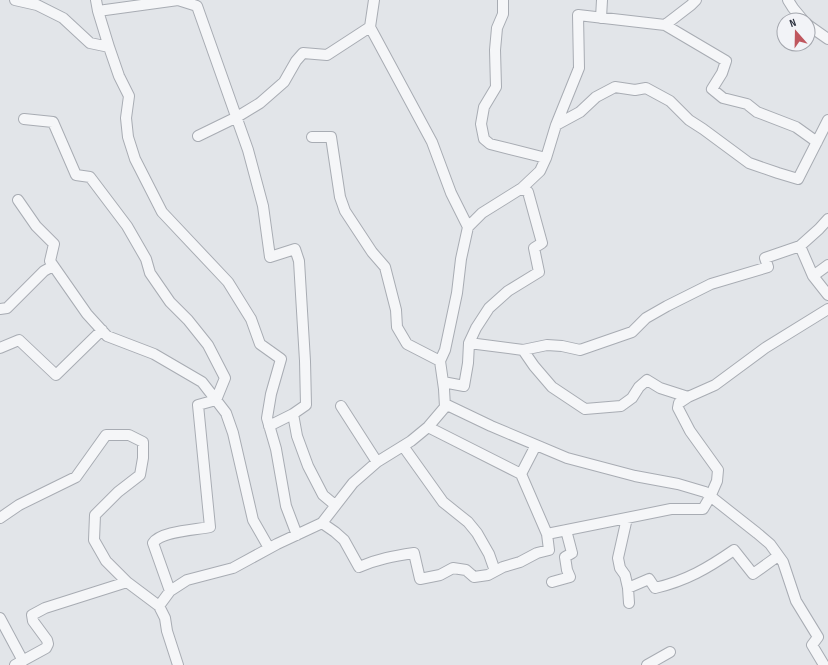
<svg xmlns="http://www.w3.org/2000/svg" width="828" height="665" viewBox="0 0 828 665" font-family="'Sofia Sans Condensed',sans-serif">
  <style>
    .lines { fill: none; stroke-linecap: round; stroke-linejoin: round }
    .minor-casing { stroke: #a8acb3; stroke-width: 12 }
    .minor { stroke: #f5f6f8; stroke-width: 10 }
  </style>
  <rect width="100%" height="100%" fill="#e2e5e9"/>
  <g class="lines">
    <!-- minor casing -->
    <g class="minor-casing">
      <path id="minor" d="M 15,0 L 37,5 L 63,18 L 90,43 L 109,47 L 119,76 L 129,96 L 126,118 L 128,137 L 135,159 L 162,212 L 228,282 L 251,319 L 260,344 L 281,359 L 271,394 L 267,418 L 276,449 L 286,506 L 297,535
        M 96,0 L 98,11
        M 374,0 L 370,27 L 432,142 L 451,193 L 468,227
        M 788,0 L 793,8 L 803,20
        M 601,18 L 602,0
        M 665,25 L 726,61 L 722,73 L 712,89 L 723,98 L 747,104 L 757,112 L 796,127 L 817,142
        M 808,25 L 828,39
        M 109,47 L 98,11 L 178,0 L 197,6 L 248,150 L 263,206 L 270,257 L 295,249 L 299,261 L 305,361 L 306,405 L 293,414
        M 24,119 L 53,122 L 76,175 L 90,177 L 127,226 L 146,259 L 150,273 L 170,302 L 188,320 L 208,345 L 225,378 L 216,400 L 226,413 L 233,433 L 253,520 L 269,548
        M 556,125 L 580,112 L 596,97 L 615,87 L 635,90 L 646,88 L 670,101 L 689,120 L 703,129 L 749,163 L 778,173 L 798,179 L 828,120
        M 198,136 L 237,117 L 260,103 L 284,82 L 296,61 L 303,53 L 327,55 L 370,27
        M 312,137 L 331,137 L 340,197 L 345,211 L 372,252 L 385,267 L 396,310 L 397,327 L 407,344 L 440,361
        M 546,158 L 556,125 L 579,68 L 578,15 L 665,25 L 691,5 L 696,0
        M 18,200 L 36,226 L 54,244 L 50,261 L 87,314 L 107,336 L 154,354 L 202,382 L 216,400 L 198,405 L 210,527 C 196,530 161,531 153,543 L 170,591
        M 828,265 L 813,276 L 828,295
        M 813,276 L 800,246 L 819,229 L 828,219
        M 0,309 L 7,308 L 44,271 L 53,266
        M 469,343 L 523,350 L 547,345 L 562,346 L 580,350 L 632,332 L 646,318 L 667,306 L 711,284 L 768,267 L 765,258 L 800,246
        M 0,348 L 19,340 L 56,375 L 102,330
        M 523,350 L 534,366 L 552,387 L 585,409 L 621,406 L 632,398 L 639,387 L 647,380 L 660,388 L 688,397
        M 443,382 L 464,386 L 468,363 L 469,343 L 476,328 L 489,308 L 508,291 L 539,272 L 534,248 L 542,243 L 528,192 L 522,188
        M 445,404 L 491,426 L 567,458 L 635,476 L 678,484 L 705,492 L 757,533 L 770,544 L 783,562 L 796,601 L 818,637 L 812,645 L 824,665
        M 341,406 L 377,462
        M 269,426 L 293,414 L 297,436 L 308,466 L 323,495 L 335,505
        M 428,427 L 521,474 L 547,534 L 671,509 L 703,509 L 710,497 L 717,481 L 718,470 L 690,431 L 678,408 L 679,403 L 688,397 L 715,385 L 765,348 L 828,309
        M 403,446 L 443,502 L 468,522 L 477,533 L 489,554 L 495,571
        M 521,474 L 536,445
        M 0,518 L 19,505 L 76,477 L 106,435 L 129,435 L 143,442 L 143,458 L 140,475 L 118,492 L 95,515 L 94,540 L 106,561 L 127,582 L 159,606
        M 627,518 L 618,558 L 620,568 L 625,575 L 628,588
        M 322,523 L 335,532 L 344,540 L 359,567 C 377,559 394,556 414,553 L 420,579 L 440,575 L 453,568 L 466,570 L 474,577 L 488,575 L 503,567 L 520,562 L 537,553 L 549,550 L 547,534
        M 552,582 L 570,577 L 567,570 L 565,557 L 572,553 L 566,530
        M 629,603 L 628,588 L 649,579 L 655,588 C 686,581 708,568 734,550 L 753,574 L 778,556
        M 0,618 L 23,661
        M 15,665 L 46,648 L 48,644 L 47,640 L 33,621 L 32,615 L 45,608 L 127,582
        M 178,665 L 167,631 L 165,618 L 159,606 L 170,591 L 187,580 L 233,568 L 277,544 L 322,523 L 353,483 L 377,462 L 411,441 L 428,427 L 445,407 L 444,389 L 440,361 L 445,350 L 457,293 L 461,259 L 468,227 L 482,213 L 522,188 L 540,171 L 546,158 L 490,144 L 484,139 L 481,124 L 484,107 L 496,87 L 495,50 L 497,28 L 503,14 L 503,0
        M 647,665 L 670,652"/>
    </g>
    <!-- minor -->
    <use href="#minor" class="minor"/>
  </g>
  <!-- north arrow -->
  <g transform="translate(796 32) rotate(340)"><circle r="19" fill="#f2f3f7" stroke="#a3a6ad"/>
  <path d="M0-3L7 15L0 10L-7 15Z" fill="#bf565e"/>
  <text y="-6" font-size="11" font-weight="bold" text-anchor="middle" fill="#2c323f">N</text>
  </g>
</svg>
